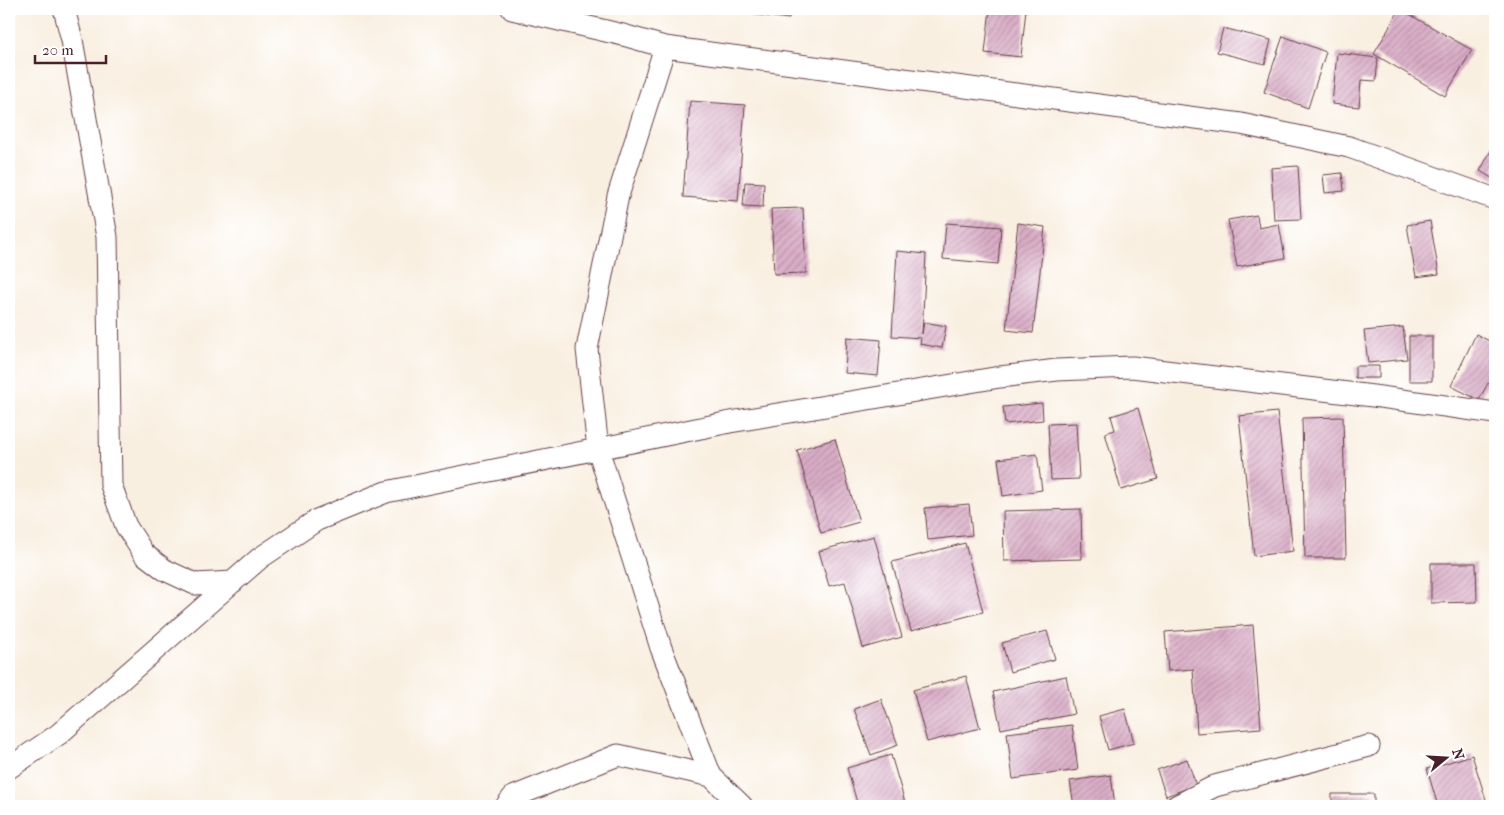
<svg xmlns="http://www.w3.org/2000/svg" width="1504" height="815" viewBox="0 0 1504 815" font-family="'IM FELL French Canon',serif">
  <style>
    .building { fill: url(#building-hatch) }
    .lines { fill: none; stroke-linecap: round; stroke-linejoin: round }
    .minor-casing { stroke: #643e46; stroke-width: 23 }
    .minor { stroke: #fff; stroke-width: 21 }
  </style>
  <defs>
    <pattern id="building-hatch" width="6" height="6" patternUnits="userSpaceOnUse" patternTransform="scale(1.25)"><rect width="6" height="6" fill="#daadc7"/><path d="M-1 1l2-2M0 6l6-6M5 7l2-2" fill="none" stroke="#b38ca2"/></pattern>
  </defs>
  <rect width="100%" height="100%" fill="#fff"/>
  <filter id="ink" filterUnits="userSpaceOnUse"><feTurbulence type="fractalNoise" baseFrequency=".02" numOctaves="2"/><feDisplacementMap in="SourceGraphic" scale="10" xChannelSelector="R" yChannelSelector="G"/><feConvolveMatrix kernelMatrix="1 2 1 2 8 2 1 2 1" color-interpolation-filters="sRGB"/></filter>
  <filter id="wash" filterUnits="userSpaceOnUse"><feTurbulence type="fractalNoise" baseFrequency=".0096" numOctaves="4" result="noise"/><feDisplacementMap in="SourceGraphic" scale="20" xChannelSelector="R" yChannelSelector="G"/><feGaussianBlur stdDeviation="1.12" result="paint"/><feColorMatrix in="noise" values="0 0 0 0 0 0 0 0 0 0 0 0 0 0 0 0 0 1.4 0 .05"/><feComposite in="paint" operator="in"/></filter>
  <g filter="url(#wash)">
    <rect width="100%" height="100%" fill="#f9efe1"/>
    <g id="blocks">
      <!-- building -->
      <path class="building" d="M 741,9 L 790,9 L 789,19 L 741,13 Z
        M 990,9 L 1026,9 L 1021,57 L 985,53 Z
        M 1400,9 L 1472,50 L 1445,96 L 1374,54 Z
        M 1223,28 L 1271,40 L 1265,64 L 1217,52 Z
        M 1283,36 L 1326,52 L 1308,108 L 1264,92 Z
        M 1337,53 L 1378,58 L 1376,81 L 1361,80 L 1359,107 L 1332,104 Z
        M 690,101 L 745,105 L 738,201 L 683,197 Z
        M 1495,143 L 1495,180 L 1480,171 Z
        M 1298,166 L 1301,219 L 1274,220 L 1271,168 Z
        M 1342,173 L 1344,191 L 1325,193 L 1323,175 Z
        M 745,182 L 764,183 L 763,207 L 743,206 Z
        M 803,208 L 806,273 L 774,274 L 771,209 Z
        M 1257,215 L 1259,228 L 1279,224 L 1285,258 L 1237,267 L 1228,220 Z
        M 1430,221 L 1439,274 L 1416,277 L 1407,225 Z
        M 946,223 L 1001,227 L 998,264 L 943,259 Z
        M 1018,223 L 1045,227 L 1033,333 L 1006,330 Z
        M 897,251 L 926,254 L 922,334 L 924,322 L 946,326 L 942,348 L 920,344 L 921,338 L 892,336 Z
        M 1403,327 L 1407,359 L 1368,363 L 1364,331 Z
        M 1476,334 L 1495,344 L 1495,387 L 1488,383 L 1479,400 L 1451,386 Z
        M 1409,336 L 1432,336 L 1432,381 L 1409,381 Z
        M 847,337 L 881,340 L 878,376 L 845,373 Z
        M 1355,366 L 1379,366 L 1379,378 L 1355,378 Z
        M 1042,403 L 1043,420 L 1005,424 L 1003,407 Z
        M 1138,408 L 1158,479 L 1121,490 L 1105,433 L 1115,430 L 1111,416 Z
        M 1277,412 L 1293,551 L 1254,556 L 1239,416 Z
        M 1343,417 L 1346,558 L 1305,558 L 1302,418 Z
        M 1076,423 L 1079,479 L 1051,480 L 1048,424 Z
        M 835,439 L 859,522 L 821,533 L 797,450 Z
        M 1037,454 L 1042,490 L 1003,496 L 998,459 Z
        M 969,504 L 972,535 L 928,540 L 925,508 Z
        M 1081,509 L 1082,559 L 1004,561 L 1003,511 Z
        M 874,536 L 902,637 L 863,648 L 845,582 L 829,586 L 819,551 Z
        M 965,543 L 983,612 L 911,631 L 892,562 Z
        M 1431,563 L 1476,563 L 1477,602 L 1431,603 Z
        M 1253,625 L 1261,728 L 1197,733 L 1193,669 L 1168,671 L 1165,632 Z
        M 1047,631 L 1055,659 L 1010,672 L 1002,643 Z
        M 966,676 L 980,728 L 927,742 L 913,690 Z
        M 1066,676 L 1074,714 L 1001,729 L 993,692 Z
        M 881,699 L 898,745 L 871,755 L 854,709 Z
        M 1125,709 L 1134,743 L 1108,750 L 1099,716 Z
        M 1072,725 L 1078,770 L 1013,779 L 1007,733 Z
        M 891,755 L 906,806 L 858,806 L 847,768 Z
        M 1472,755 L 1488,806 L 1438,806 L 1427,769 Z
        M 1187,759 L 1196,785 L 1166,796 L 1157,770 Z
        M 1111,775 L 1115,806 L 1074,806 L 1070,781 Z
        M 1332,794 L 1374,794 L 1374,806 L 1332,806 Z"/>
    </g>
  </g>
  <g filter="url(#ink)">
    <use href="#blocks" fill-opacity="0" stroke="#643e46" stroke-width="1"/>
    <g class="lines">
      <!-- minor casing -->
      <g class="minor-casing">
        <path id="minor" d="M 64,9 L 72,40 L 107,237 L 111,485 L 126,526 L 144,554 L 165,570 L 195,584 L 233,582
          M 512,9 L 623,35 L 665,47 L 1241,124 L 1349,147 L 1495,199
          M 665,47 L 618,196 L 587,349 L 598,449 L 661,648 L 711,776 L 742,806
          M 9,768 L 59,734 L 260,558 L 317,520 L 386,492 L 730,422 L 1000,377 L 1057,370 L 1132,367 L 1373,396 L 1495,413
          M 506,806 L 513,797 L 618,755 L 711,776
          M 1176,806 L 1215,786 L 1369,746"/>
      </g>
      <!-- minor -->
      <use href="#minor" class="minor"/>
    </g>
  </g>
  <!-- margin -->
  <rect width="1504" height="815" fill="none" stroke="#fff" stroke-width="30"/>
  <!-- north arrow -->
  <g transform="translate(1446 758) rotate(72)" stroke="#ffffff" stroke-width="4" paint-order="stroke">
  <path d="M0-4L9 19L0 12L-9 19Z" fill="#4a1f2b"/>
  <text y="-8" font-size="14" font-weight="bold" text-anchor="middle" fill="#4a1f2b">N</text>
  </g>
  <!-- scale -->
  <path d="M35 55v8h71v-8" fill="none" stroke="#4a1f2b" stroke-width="2.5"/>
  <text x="42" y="55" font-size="15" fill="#4a1f2b" stroke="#ffffff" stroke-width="4" paint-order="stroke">20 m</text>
</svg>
